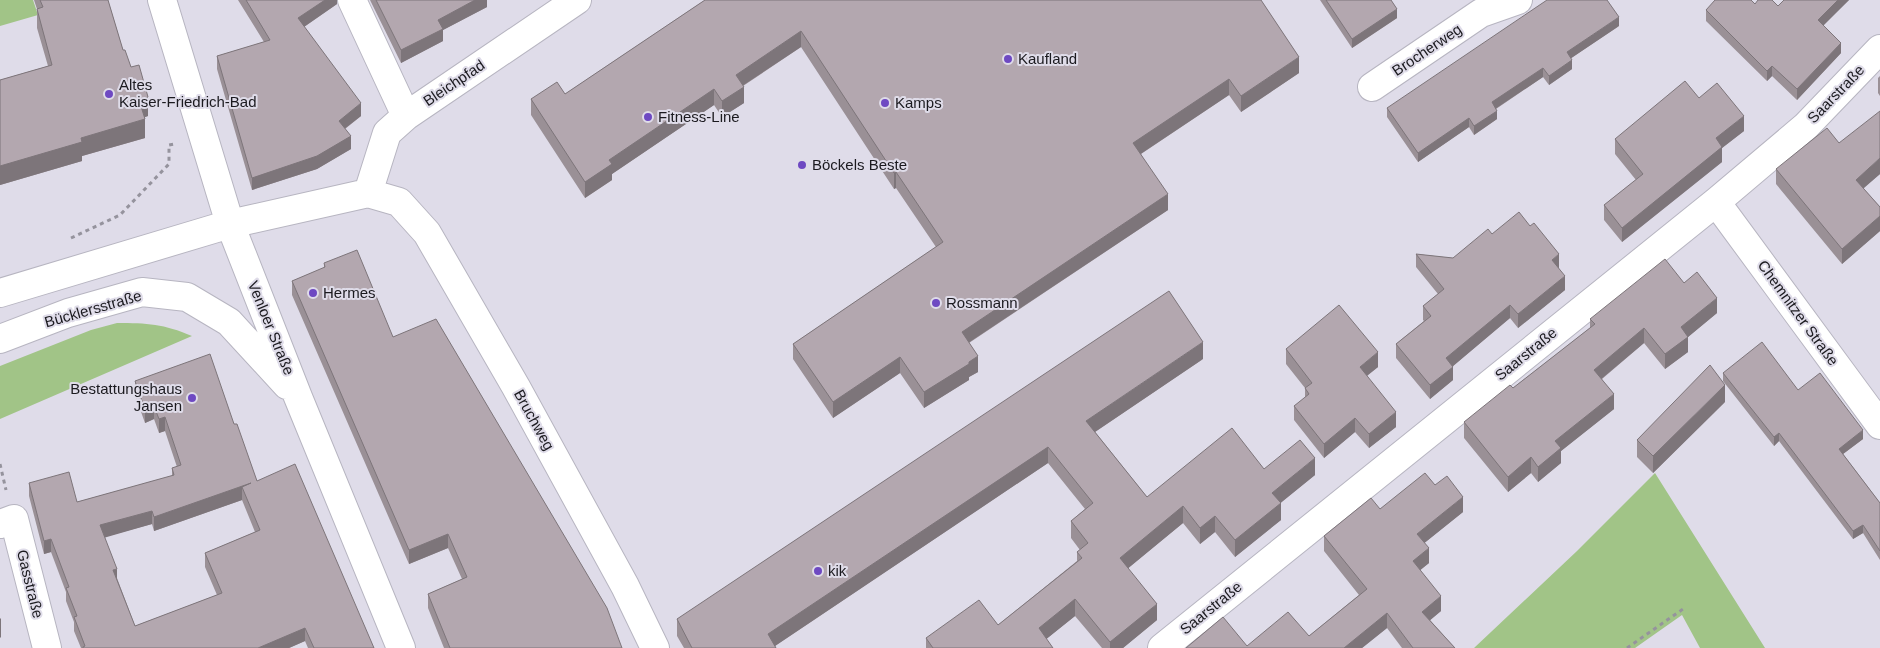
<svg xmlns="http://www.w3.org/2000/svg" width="1880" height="648" viewBox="0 0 1880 648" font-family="Arial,sans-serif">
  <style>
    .green { fill: #a1c487 }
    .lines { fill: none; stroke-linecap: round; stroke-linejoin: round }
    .minor-casing { stroke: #b7b5c1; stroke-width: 30 }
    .major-casing { stroke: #b7b5c1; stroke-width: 30 }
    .path { stroke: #95939d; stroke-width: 3; stroke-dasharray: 4 4; stroke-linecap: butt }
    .minor { stroke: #fff; stroke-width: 28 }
    .major { stroke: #fff; stroke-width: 28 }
    .wall { fill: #9a9096; fill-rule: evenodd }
    .shaded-wall { fill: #7d757a }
    .building { fill: #b3a7af; stroke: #7d757a; fill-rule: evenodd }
    .poi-dot { fill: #6e49c2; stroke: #dfdce9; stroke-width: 2 }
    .labels { text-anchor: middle; stroke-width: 4; stroke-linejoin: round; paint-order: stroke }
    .street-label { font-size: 15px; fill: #1b1a1f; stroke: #dfdce9 }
    .poi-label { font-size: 15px; fill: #1b1a1f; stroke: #dfdce9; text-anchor: start }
  </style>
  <rect width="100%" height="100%" fill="#dfdce9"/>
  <!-- green -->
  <path class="green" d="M 0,0 L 33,0 L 38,15 L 0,26 Z
    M 117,323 C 147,323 164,324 192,336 L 0,419 L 0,366 L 91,330 Z
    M 1655,473 L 1765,648 L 1700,648 L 1682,615 L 1635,648 L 1474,648 L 1577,551 Z"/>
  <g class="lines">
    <!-- minor casing -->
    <g class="minor-casing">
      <path id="minor" d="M 352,0 L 406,116
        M 1372,87 L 1481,13 L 1518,0
        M 368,193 L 387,133 L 406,116 L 577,0
        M 1716,202 L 1880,425
        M 230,224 L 368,193 L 399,202 L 427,233 L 516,387 L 625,586 L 655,648
        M 0,524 L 14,519 L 47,648
        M 1162,648 L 1716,202 L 1806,126 L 1880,49"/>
    </g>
    <!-- major casing -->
    <g class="major-casing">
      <path id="major" d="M 162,0 L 230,224 L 298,397 L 401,648
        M 0,293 L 230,224
        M 0,339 L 68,313 L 142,292 L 187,297 L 229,322 L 287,385"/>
    </g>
    <!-- path -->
    <path class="path" d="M 71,238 L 120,215 L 169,164 L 169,145 L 174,144
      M 0,464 L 6,490
      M 1627,648 L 1683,609"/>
    <!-- minor -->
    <use href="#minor" class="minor"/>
    <!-- major -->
    <use href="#major" class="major"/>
  </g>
  <!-- wall -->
  <path class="wall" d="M 34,0 L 108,0 L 123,50 L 131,67 L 148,116 L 145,117 L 145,138 L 82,156 L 82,161 L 0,185 L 0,80 L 48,66 L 37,28 L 37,9 Z
    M 238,0 L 337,0 L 337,4 L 304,27 L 361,116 L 345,129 L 351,149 L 317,169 L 252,190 L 217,69 L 217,56 L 264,42 Z
    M 370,0 L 487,0 L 487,7 L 443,30 L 443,41 L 401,63 Z
    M 705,0 L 1299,73 L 1241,112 L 1229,95 L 1141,154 L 1168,210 L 969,343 L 978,372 L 969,377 L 969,380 L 924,408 L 900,373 L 833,418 L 793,359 L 793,344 L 936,247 L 896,188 L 894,189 L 801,47 L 743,86 L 744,103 L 722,117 L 714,105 L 612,174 L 612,180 L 585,198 L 531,115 L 531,99 L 565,94 Z
    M 1320,0 L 1391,0 L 1397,18 L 1352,48 Z
    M 1784,0 L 1849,0 L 1823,25 L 1841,53 L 1797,100 L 1772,76 L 1767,81 L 1706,21 L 1706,10 L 1755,4 L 1778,6 Z
    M 1619,26 L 1571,58 L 1572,69 L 1549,85 L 1543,77 L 1496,109 L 1497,119 L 1474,135 L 1469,127 L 1418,162 L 1387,117 L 1387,108 Z
    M 1880,76 L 1880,96 L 1878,93 L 1878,78 Z
    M 1699,98 L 1744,131 L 1722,148 L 1722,162 L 1622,242 L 1604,220 L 1604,205 L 1636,180 L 1615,154 L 1615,139 Z
    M 1839,143 L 1880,174 L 1863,188 L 1880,207 L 1880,231 L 1842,264 L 1776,184 L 1776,169 Z
    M 1492,234 L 1559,268 L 1558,268 L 1565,290 L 1518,328 L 1510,318 L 1453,366 L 1453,380 L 1430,399 L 1396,358 L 1396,344 L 1424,321 L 1423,320 L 1423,306 L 1438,294 L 1416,267 L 1416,254 L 1453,258 Z
    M 324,263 L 393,337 L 622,648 L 444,648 L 428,608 L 428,594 L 462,579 L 448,548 L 409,564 L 292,295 L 292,281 L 324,268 Z
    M 1684,283 L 1717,313 L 1688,337 L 1688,352 L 1665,369 L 1644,343 L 1602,379 L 1614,409 L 1561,451 L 1561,463 L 1538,482 L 1531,473 L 1508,492 L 1464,438 L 1464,422 L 1513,388 L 1590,328 L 1590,319 Z
    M 1286,349 L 1378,367 L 1367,376 L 1396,427 L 1369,448 L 1355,432 L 1324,458 L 1294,420 L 1294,406 L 1305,398 L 1305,388 L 1286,364 Z
    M 1203,359 L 1095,432 L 1147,497 L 1264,469 L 1315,475 L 1280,503 L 1281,520 L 1235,557 L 1215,532 L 1200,544 L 1183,523 L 1128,568 L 1157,620 L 1123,648 L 1102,648 L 1075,616 L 1046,639 L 1053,648 L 926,648 L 926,638 L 998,625 L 1077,561 L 1077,552 L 1080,550 L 1071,538 L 1071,521 L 1085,509 L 1048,463 L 775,646 L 776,648 L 684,648 L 677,636 L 677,619 Z
    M 1723,373 L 1798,390 L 1863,439 L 1843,454 L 1880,503 L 1880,560 L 1863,533 L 1853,539 L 1779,441 L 1774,446 L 1723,381 Z
    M 135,381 L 234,424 L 257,481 L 374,648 L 308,648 L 305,641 L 289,648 L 81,648 L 74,631 L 74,622 L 66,601 L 66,592 L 51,552 L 44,554 L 29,496 L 29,483 L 77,502 L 172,476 L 172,468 L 177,467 L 165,431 L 159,433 L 154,419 L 145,423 L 135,395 ZM 242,500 L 255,532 L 205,553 L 205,567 L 217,595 L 135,626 L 117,578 L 104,537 L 152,524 L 154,531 Z
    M 1725,402 L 1653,473 L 1637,457 L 1637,440 Z
    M 1435,485 L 1463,512 L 1424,543 L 1429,563 L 1420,570 L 1441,611 L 1430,620 L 1455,648 L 1402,648 L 1387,628 L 1362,648 L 1186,648 L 1247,646 L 1309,636 L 1359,595 L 1324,551 L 1324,536 L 1380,509 Z"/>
  <!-- shaded-wall -->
  <path class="shaded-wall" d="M 325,0 L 337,0 L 337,4 L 298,31 L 298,18 Z
    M 475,0 L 487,0 L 487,7 L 443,30 L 443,41 L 401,63 L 401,50 L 438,20 Z
    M 1838,0 L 1849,0 L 1818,31 L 1818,20 Z
    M 1397,9 L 1397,18 L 1352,48 L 1352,39 Z
    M 1619,17 L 1619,26 L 1567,61 L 1567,52 Z
    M 801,31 L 801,47 L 736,90 L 736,75 Z
    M 1841,43 L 1841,53 L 1797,100 L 1797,89 Z
    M 1299,57 L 1299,73 L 1241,112 L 1241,96 Z
    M 1572,60 L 1572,69 L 1549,85 L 1549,76 Z
    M 1772,66 L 1772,76 L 1767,81 L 1767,71 Z
    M 1543,68 L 1543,77 L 1492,111 L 1492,102 Z
    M 1229,79 L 1229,95 L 1133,159 L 1133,143 Z
    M 744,87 L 744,103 L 722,117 L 722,101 Z
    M 714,89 L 714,105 L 612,174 L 612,180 L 585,198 L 585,182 L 609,160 Z
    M 148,97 L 148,116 L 139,119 L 139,100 Z
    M 361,103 L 361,116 L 339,133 L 339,121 Z
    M 1497,111 L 1497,119 L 1474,135 L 1474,126 Z
    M 1744,116 L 1744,131 L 1722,148 L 1722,162 L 1622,242 L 1622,228 L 1716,138 Z
    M 1469,118 L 1469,127 L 1418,162 L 1418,153 Z
    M 145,119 L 145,138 L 82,156 L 82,161 L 0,185 L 0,166 L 81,138 Z
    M 351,136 L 351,149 L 317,169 L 252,190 L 252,178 Z
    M 1880,158 L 1880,174 L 1856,195 L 1856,180 Z
    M 896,172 L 896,188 L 894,189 L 894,173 Z
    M 1168,194 L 1168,210 L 962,347 L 962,332 Z
    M 1880,216 L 1880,231 L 1842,264 L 1842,249 Z
    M 1559,254 L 1559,268 L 1552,273 L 1552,260 Z
    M 1565,276 L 1565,290 L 1518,328 L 1518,314 Z
    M 1717,298 L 1717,313 L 1688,337 L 1688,352 L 1665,369 L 1665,354 L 1681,327 Z
    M 1510,305 L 1510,318 L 1446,372 L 1446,358 Z
    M 1644,328 L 1644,343 L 1594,385 L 1594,370 Z
    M 1203,342 L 1203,359 L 1086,438 L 1086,421 Z
    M 1378,352 L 1378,367 L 1360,381 L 1360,367 Z
    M 978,356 L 978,372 L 969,377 L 969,380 L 924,408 L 924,392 Z
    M 900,357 L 900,373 L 833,418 L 833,402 Z
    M 1453,367 L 1453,380 L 1430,399 L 1430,385 Z
    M 1725,385 L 1725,402 L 1653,473 L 1653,456 Z
    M 1614,394 L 1614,409 L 1561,451 L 1561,463 L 1538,482 L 1538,467 L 1555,441 Z
    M 154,406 L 154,419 L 145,423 L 145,409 Z
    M 1396,412 L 1396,427 L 1369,448 L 1369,434 Z
    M 165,417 L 165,431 L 159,433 L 159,419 Z
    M 1355,418 L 1355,432 L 1324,458 L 1324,444 Z
    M 1863,430 L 1863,439 L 1839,457 L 1839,449 Z
    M 1779,433 L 1779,441 L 1774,446 L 1774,437 Z
    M 1048,447 L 1048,463 L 772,648 L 768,634 Z
    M 1531,457 L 1531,473 L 1508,492 L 1508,477 Z
    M 1315,458 L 1315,475 L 1272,510 L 1272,493 Z
    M 251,483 L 242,487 L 242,500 L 154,531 L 154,517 Z
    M 1463,497 L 1463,512 L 1417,549 L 1417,534 Z
    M 1281,503 L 1281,520 L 1235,557 L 1235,540 Z
    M 1183,506 L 1183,523 L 1120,575 L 1120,558 Z
    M 152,511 L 152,524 L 100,539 L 100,525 Z
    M 1215,516 L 1215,532 L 1200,544 L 1200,528 Z
    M 1863,525 L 1863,533 L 1853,539 L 1853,531 Z
    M 448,534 L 448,548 L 409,564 L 409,550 Z
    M 51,539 L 51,552 L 44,554 L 44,541 Z
    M 1429,548 L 1429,563 L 1413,576 L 1413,561 Z
    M 117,569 L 117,582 L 113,570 Z
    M 1441,596 L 1441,611 L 1422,627 L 1422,612 Z
    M 1075,599 L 1075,616 L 1039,645 L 1039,628 Z
    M 1157,604 L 1157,620 L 1123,648 L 1110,648 L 1110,642 Z
    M 1387,613 L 1387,628 L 1362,648 L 1344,648 Z
    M 1,618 L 1,637 L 0,638 L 0,619 Z
    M 305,628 L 305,641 L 289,648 L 258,648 Z"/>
  <!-- building -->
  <path class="building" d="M 40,0 L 108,0 L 123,50 L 125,50 L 131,67 L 139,65 L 148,97 L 139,100 L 145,119 L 81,138 L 82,142 L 0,166 L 0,80 L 52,65 L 37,9 L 43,7 Z
    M 246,0 L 325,0 L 298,18 L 361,103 L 339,121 L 351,136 L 317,156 L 252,178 L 217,56 L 270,40 Z
    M 376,0 L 475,0 L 438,20 L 443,29 L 401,50 Z
    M 705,0 L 1261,0 L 1299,57 L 1241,96 L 1229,79 L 1133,143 L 1168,194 L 962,332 L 978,356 L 969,362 L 969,364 L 924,392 L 900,357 L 833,402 L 793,344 L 943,242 L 896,172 L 894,173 L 801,31 L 736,75 L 744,87 L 722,101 L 714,89 L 609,160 L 612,164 L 585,182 L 531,99 L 557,82 L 565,94 Z
    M 1326,0 L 1391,0 L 1397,9 L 1352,39 Z
    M 1547,0 L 1607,0 L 1619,17 L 1567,52 L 1572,60 L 1549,76 L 1543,68 L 1492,102 L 1497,111 L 1474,126 L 1469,118 L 1418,153 L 1387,108 Z
    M 1715,0 L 1751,0 L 1755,4 L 1758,0 L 1772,0 L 1778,6 L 1784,0 L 1838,0 L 1818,20 L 1841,43 L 1797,89 L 1772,66 L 1767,71 L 1706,10 Z
    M 1685,81 L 1699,98 L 1717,83 L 1744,116 L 1716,138 L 1722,147 L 1622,228 L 1604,205 L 1643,174 L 1615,139 Z
    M 1880,111 L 1880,158 L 1856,180 L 1880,207 L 1880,216 L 1842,249 L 1776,169 L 1827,128 L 1839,143 Z
    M 1519,212 L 1530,226 L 1534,223 L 1559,254 L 1552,260 L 1565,276 L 1518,314 L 1510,305 L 1446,358 L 1453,367 L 1430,385 L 1396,344 L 1431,316 L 1423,306 L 1444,289 L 1416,254 L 1453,258 L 1488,229 L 1492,234 Z
    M 357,250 L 393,337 L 436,319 L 607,608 L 622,648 L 450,648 L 428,594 L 467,577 L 448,534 L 409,550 L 292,281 L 325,267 L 324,263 Z
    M 1665,259 L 1684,283 L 1697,272 L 1717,298 L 1681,327 L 1688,337 L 1665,354 L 1644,328 L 1594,370 L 1614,394 L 1555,441 L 1561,448 L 1538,467 L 1531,457 L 1508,477 L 1464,422 L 1510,385 L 1513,388 L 1595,324 L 1590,319 Z
    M 1169,291 L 1203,342 L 1086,421 L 1147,497 L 1232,428 L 1264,469 L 1300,440 L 1315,458 L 1272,493 L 1281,503 L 1235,540 L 1215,516 L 1200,528 L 1183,506 L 1120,558 L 1157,604 L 1110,642 L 1075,599 L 1039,628 L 1053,648 L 933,648 L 926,638 L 979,600 L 998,625 L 1082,558 L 1077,552 L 1088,543 L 1071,521 L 1093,503 L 1048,447 L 768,634 L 776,648 L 692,648 L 677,619 Z
    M 1339,305 L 1378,352 L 1360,367 L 1396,412 L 1369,434 L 1355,418 L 1324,444 L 1294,406 L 1309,394 L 1305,388 L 1312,383 L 1286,349 Z
    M 1762,342 L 1798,390 L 1820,373 L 1863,430 L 1839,449 L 1880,503 L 1880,551 L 1863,525 L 1853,531 L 1779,433 L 1774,437 L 1723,373 Z
    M 210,354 L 234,424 L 237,424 L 257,481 L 295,464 L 374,648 L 314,648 L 305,628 L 258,648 L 83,648 L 83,647 L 85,646 L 74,617 L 77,616 L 66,588 L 69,587 L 51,539 L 44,541 L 29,483 L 69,472 L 77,502 L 174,475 L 172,468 L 181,465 L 165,417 L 159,419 L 154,406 L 145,409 L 135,381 ZM 251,483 L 242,487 L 260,530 L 205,553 L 222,593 L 135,626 L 113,570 L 117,569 L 100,525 L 152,511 L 154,517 Z
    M 1710,365 L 1725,385 L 1653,456 L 1637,440 Z
    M 1425,473 L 1435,485 L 1447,476 L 1463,497 L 1417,534 L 1429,548 L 1413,561 L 1441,596 L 1422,612 L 1455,648 L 1413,648 L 1387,613 L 1344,648 L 1186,648 L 1223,617 L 1247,646 L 1288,612 L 1309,636 L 1367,589 L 1324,536 L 1371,498 L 1380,509 Z"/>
  <!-- markers -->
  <g class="poi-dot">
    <circle cx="1008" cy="59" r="5"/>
    <circle cx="109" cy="94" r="5"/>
    <circle cx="885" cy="103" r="5"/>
    <circle cx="648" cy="117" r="5"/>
    <circle cx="802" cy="165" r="5"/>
    <circle cx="313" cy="293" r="5"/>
    <circle cx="936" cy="303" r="5"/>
    <circle cx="192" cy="398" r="5"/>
    <circle cx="818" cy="571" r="5"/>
  </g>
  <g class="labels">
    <!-- street labels -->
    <g class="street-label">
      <text transform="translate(1427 50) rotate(-34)" y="5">Brocherweg</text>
      <text transform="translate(454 83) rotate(-34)" y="5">Bleichpfad</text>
      <text transform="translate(1836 94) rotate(-46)" y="5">Saarstraße</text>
      <text transform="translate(93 309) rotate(-16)" y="5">Bücklersstraße</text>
      <text transform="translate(1798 313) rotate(54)" y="5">Chemnitzer Straße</text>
      <text transform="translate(271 328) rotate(68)" y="5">Venloer Straße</text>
      <text transform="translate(1526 354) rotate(-39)" y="5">Saarstraße</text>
      <text transform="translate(534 420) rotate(61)" y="5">Bruchweg</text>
      <text transform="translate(30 584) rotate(76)" y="5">Gasstraße</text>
      <text transform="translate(1211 608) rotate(-39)" y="5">Saarstraße</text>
    </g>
    <!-- poi labels -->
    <g class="poi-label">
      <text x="1018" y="64">Kaufland</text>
      <text x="119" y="90">Altes<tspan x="119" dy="17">Kaiser-Friedrich-Bad</tspan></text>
      <text x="895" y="108">Kamps</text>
      <text x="658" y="122">Fitness-Line</text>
      <text x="812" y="170">Böckels Beste</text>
      <text x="323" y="298">Hermes</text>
      <text x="946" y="308">Rossmann</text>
      <text x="182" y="394" text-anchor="end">Bestattungshaus<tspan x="182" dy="17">Jansen</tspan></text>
      <text x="828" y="576">kik</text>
    </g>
  </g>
</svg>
